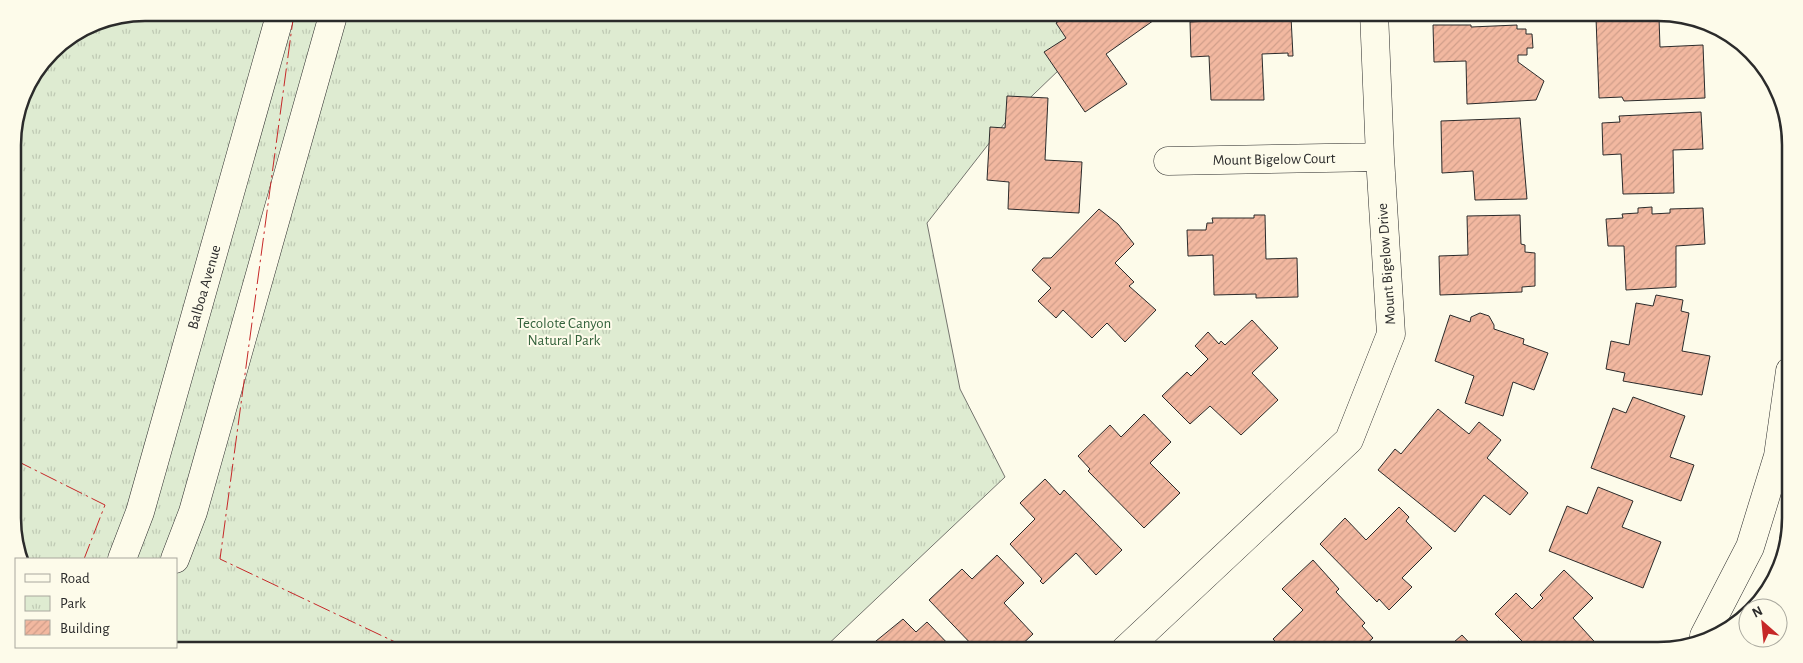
<svg xmlns="http://www.w3.org/2000/svg" width="1803" height="663" viewBox="0 0 1803 663" font-family="'Alegreya Sans',sans-serif">
  <style>
    .park { fill: url(#park-tufts); stroke: #74746e }
    .building { fill: url(#building-hatch); stroke: #2b2b2b }
    .lines { fill: none; stroke-linecap: round; stroke-linejoin: round }
    .minor-casing { stroke: #2b2b2b; stroke-width: 29 }
    .primary-casing { stroke: #2b2b2b; stroke-width: 29 }
    .minor { stroke: #fdfbea; stroke-width: 28 }
    .primary { stroke: #fdfbea; stroke-width: 28 }
    .power { stroke: #c62828; stroke-width: 1; stroke-dasharray: 18 4 2.5 4; stroke-linecap: butt }
    .labels { text-anchor: middle; stroke-width: 4; stroke-linejoin: round; paint-order: stroke }
    .street-label { font-size: 15px; fill: #2b2b2b; stroke: #fdfbea }
    .park-label { font-size: 15px; fill: #34623c; stroke: #fdfbea }
    .rim { fill: none; stroke: #2b2b2b; stroke-width: 2.5 }
  </style>
  <defs>
    <pattern id="park-tufts" width="24" height="20" patternUnits="userSpaceOnUse" patternTransform="scale(1.25)"><rect width="24" height="20" fill="#deebd1"/><path d="M3 7l-1-3M5 7V3M7 7l1-3M15 17l-1-3M17 17v-4M19 17l1-3" fill="none" stroke="#bfcab4"/></pattern>
    <pattern id="building-hatch" width="6" height="6" patternUnits="userSpaceOnUse" patternTransform="scale(1.25)"><rect width="6" height="6" fill="#f2b8a0"/><path d="M-1 1l2-2M0 6l6-6M5 7l2-2" fill="none" stroke="#d09e8a"/></pattern>
  </defs>
  <rect width="100%" height="100%" fill="#fdfbea"/>
  <!-- park -->
  <path class="park" d="M 145,12 L 1115,13 L 1114,17 L 1008,119 L 927,223 L 960,389 L 1005,477 L 822,650 L 145,650 L 123,647 L 176,647 L 176,559 L 23,559 L 15,543 L 13,136 L 26,86 L 58,46 L 95,23 Z"/>
  <!-- building -->
  <path class="building" d="M 1071,12 L 1153,12 L 1157,18 L 1106,54 L 1127,84 L 1085,112 L 1044,52 L 1066,38 L 1056,23 Z
    M 1291,17 L 1293,56 L 1288,56 L 1288,53 L 1262,54 L 1264,100 L 1211,100 L 1209,56 L 1191,57 L 1190,22 Z
    M 1596,18 L 1659,18 L 1660,47 L 1703,45 L 1705,98 L 1624,101 L 1622,97 L 1599,98 Z
    M 1433,25 L 1471,25 L 1471,27 L 1517,25 L 1517,29 L 1526,29 L 1526,34 L 1532,34 L 1533,48 L 1527,48 L 1527,55 L 1518,55 L 1518,62 L 1544,81 L 1536,100 L 1467,104 L 1466,61 L 1434,62 Z
    M 1007,96 L 1048,98 L 1045,160 L 1082,162 L 1079,213 L 1008,209 L 1009,182 L 987,180 L 990,127 L 1005,128 Z
    M 1701,112 L 1703,149 L 1673,150 L 1674,193 L 1623,194 L 1621,154 L 1603,155 L 1602,123 L 1620,122 L 1619,116 Z
    M 1520,118 L 1527,199 L 1475,200 L 1473,171 L 1442,173 L 1441,121 Z
    M 1652,207 L 1652,214 L 1670,213 L 1670,209 L 1703,208 L 1705,244 L 1676,246 L 1676,287 L 1626,290 L 1624,246 L 1608,246 L 1606,219 L 1623,218 L 1622,214 L 1638,213 L 1638,208 Z
    M 1099,209 L 1118,224 L 1134,244 L 1115,263 L 1134,282 L 1129,286 L 1156,310 L 1125,342 L 1107,323 L 1092,338 L 1063,310 L 1056,318 L 1038,301 L 1051,288 L 1032,270 L 1043,258 L 1051,258 Z
    M 1254,215 L 1265,215 L 1266,259 L 1297,258 L 1298,297 L 1256,298 L 1256,294 L 1214,295 L 1213,255 L 1188,256 L 1187,230 L 1206,230 L 1207,223 L 1213,223 L 1212,218 L 1254,218 Z
    M 1520,215 L 1521,244 L 1525,245 L 1525,252 L 1535,253 L 1535,286 L 1522,287 L 1522,292 L 1440,295 L 1439,256 L 1468,255 L 1467,216 Z
    M 1656,295 L 1683,300 L 1681,311 L 1689,313 L 1682,351 L 1710,356 L 1702,395 L 1623,381 L 1625,373 L 1606,369 L 1611,341 L 1629,345 L 1636,303 L 1653,306 Z
    M 1480,313 L 1489,316 L 1494,325 L 1494,329 L 1524,339 L 1523,344 L 1548,353 L 1534,390 L 1513,382 L 1503,416 L 1465,403 L 1474,376 L 1435,361 L 1450,315 L 1470,322 L 1471,317 Z
    M 1252,320 L 1278,348 L 1252,373 L 1278,400 L 1241,435 L 1210,406 L 1190,424 L 1162,396 L 1187,372 L 1191,376 L 1208,359 L 1195,346 L 1208,332 L 1219,344 L 1221,341 L 1225,345 Z
    M 1633,397 L 1685,416 L 1670,457 L 1694,465 L 1681,501 L 1591,468 L 1613,408 L 1626,413 Z
    M 1438,409 L 1469,434 L 1479,422 L 1501,440 L 1487,458 L 1528,493 L 1510,515 L 1484,495 L 1455,532 L 1378,470 L 1395,449 L 1401,454 Z
    M 1144,414 L 1171,442 L 1150,463 L 1180,493 L 1144,528 L 1088,471 L 1090,469 L 1078,456 L 1110,425 L 1121,437 Z
    M 1045,479 L 1060,495 L 1064,490 L 1122,550 L 1096,575 L 1076,553 L 1043,584 L 1040,581 L 1042,579 L 1010,544 L 1035,519 L 1020,503 Z
    M 1598,487 L 1633,501 L 1622,527 L 1661,542 L 1643,588 L 1549,551 L 1567,506 L 1587,514 Z
    M 1399,507 L 1409,517 L 1406,521 L 1432,548 L 1402,578 L 1412,587 L 1389,610 L 1379,599 L 1377,602 L 1320,544 L 1345,518 L 1366,540 Z
    M 997,555 L 1024,583 L 1004,603 L 1033,634 L 1016,650 L 977,650 L 929,600 L 962,569 L 972,579 Z
    M 1313,560 L 1339,589 L 1336,592 L 1365,623 L 1362,626 L 1373,638 L 1360,650 L 1341,650 L 1339,648 L 1336,650 L 1283,650 L 1273,639 L 1303,610 L 1282,589 Z
    M 1564,570 L 1593,598 L 1573,618 L 1602,650 L 1531,650 L 1495,614 L 1516,593 L 1532,609 L 1543,598 L 1540,595 Z
    M 903,619 L 916,632 L 927,622 L 954,650 L 865,650 Z
    M 1462,635 L 1476,650 L 1445,650 Z
    M 1499,641 L 1507,650 L 1488,650 Z"/>
  <g class="lines">
    <!-- minor casing -->
    <g class="minor-casing">
      <path id="minor" d="M 1168,161 L 1380,157
        M 1704,636 L 1750,547 L 1778,456 L 1790,371
        M 1125,650 L 1349,440 L 1391,334 L 1380,157 L 1374,12"/>
    </g>
    <!-- primary casing -->
    <g class="primary-casing">
      <path id="primary" d="M 122,559 L 140,512 L 281,12
        M 175,559 L 193,512 L 334,12
        M 141,650 L 143,647"/>
    </g>
    <!-- minor -->
    <use href="#minor" class="minor"/>
    <!-- primary -->
    <use href="#primary" class="primary"/>
    <!-- power -->
    <path class="power" d="M 294,12 L 220,559 L 412,650
      M 15,460 L 105,505 L 84,559"/>
  </g>
  <g class="labels">
    <!-- street labels -->
    <g class="street-label">
      <text transform="translate(1274 159) rotate(-1)" y="5">Mount Bigelow Court</text>
      <text transform="translate(1386 264) rotate(-94)" y="5">Mount Bigelow Drive</text>
      <text transform="translate(204 287) rotate(-74)" y="5">Balboa Avenue</text>
    </g>
    <!-- park labels -->
    <g class="park-label">
      <text x="564" y="328">Tecolote Canyon<tspan x="564" dy="17">Natural Park</tspan></text>
    </g>
  </g>
  <!-- crop -->
  <path d="M0 0H1803V663H0ZM145 21H1658A124 124 0 0 1 1782 145V518A124 124 0 0 1 1658 642H145A124 124 0 0 1 21 518V145A124 124 0 0 1 145 21Z" fill="#fdfbea" fill-rule="evenodd"/>
  <path class="rim" d="M145 21H1658A124 124 0 0 1 1782 145V518A124 124 0 0 1 1658 642H145A124 124 0 0 1 21 518V145A124 124 0 0 1 145 21Z"/>
  <!-- legend -->
  <rect x="15" y="558" width="162" height="90" fill="#fdfbea" stroke="#a9a89e"/>
  <rect x="25" y="574" width="25" height="8" fill="#fdfbea" stroke="#a9a89e"/>
  <text x="60" y="583" font-size="15" fill="#2b2b2b">Road</text>
  <rect x="25" y="596" width="25" height="15" fill="url(#park-tufts)" stroke="#a9a89e"/>
  <text x="60" y="608" font-size="15" fill="#2b2b2b">Park</text>
  <rect x="25" y="620" width="25" height="15" fill="url(#building-hatch)" stroke="#a9a89e"/>
  <text x="60" y="633" font-size="15" fill="#2b2b2b">Building</text>
  <!-- north arrow -->
  <g transform="translate(1763 623) rotate(333)"><circle r="24" fill="#fdfbea" stroke="#a9a89e"/>
  <path d="M0-4L9 19L0 12L-9 19Z" fill="#c62828"/>
  <text y="-8" font-size="14" font-weight="bold" text-anchor="middle" fill="#2b2b2b">N</text>
  </g>
</svg>
